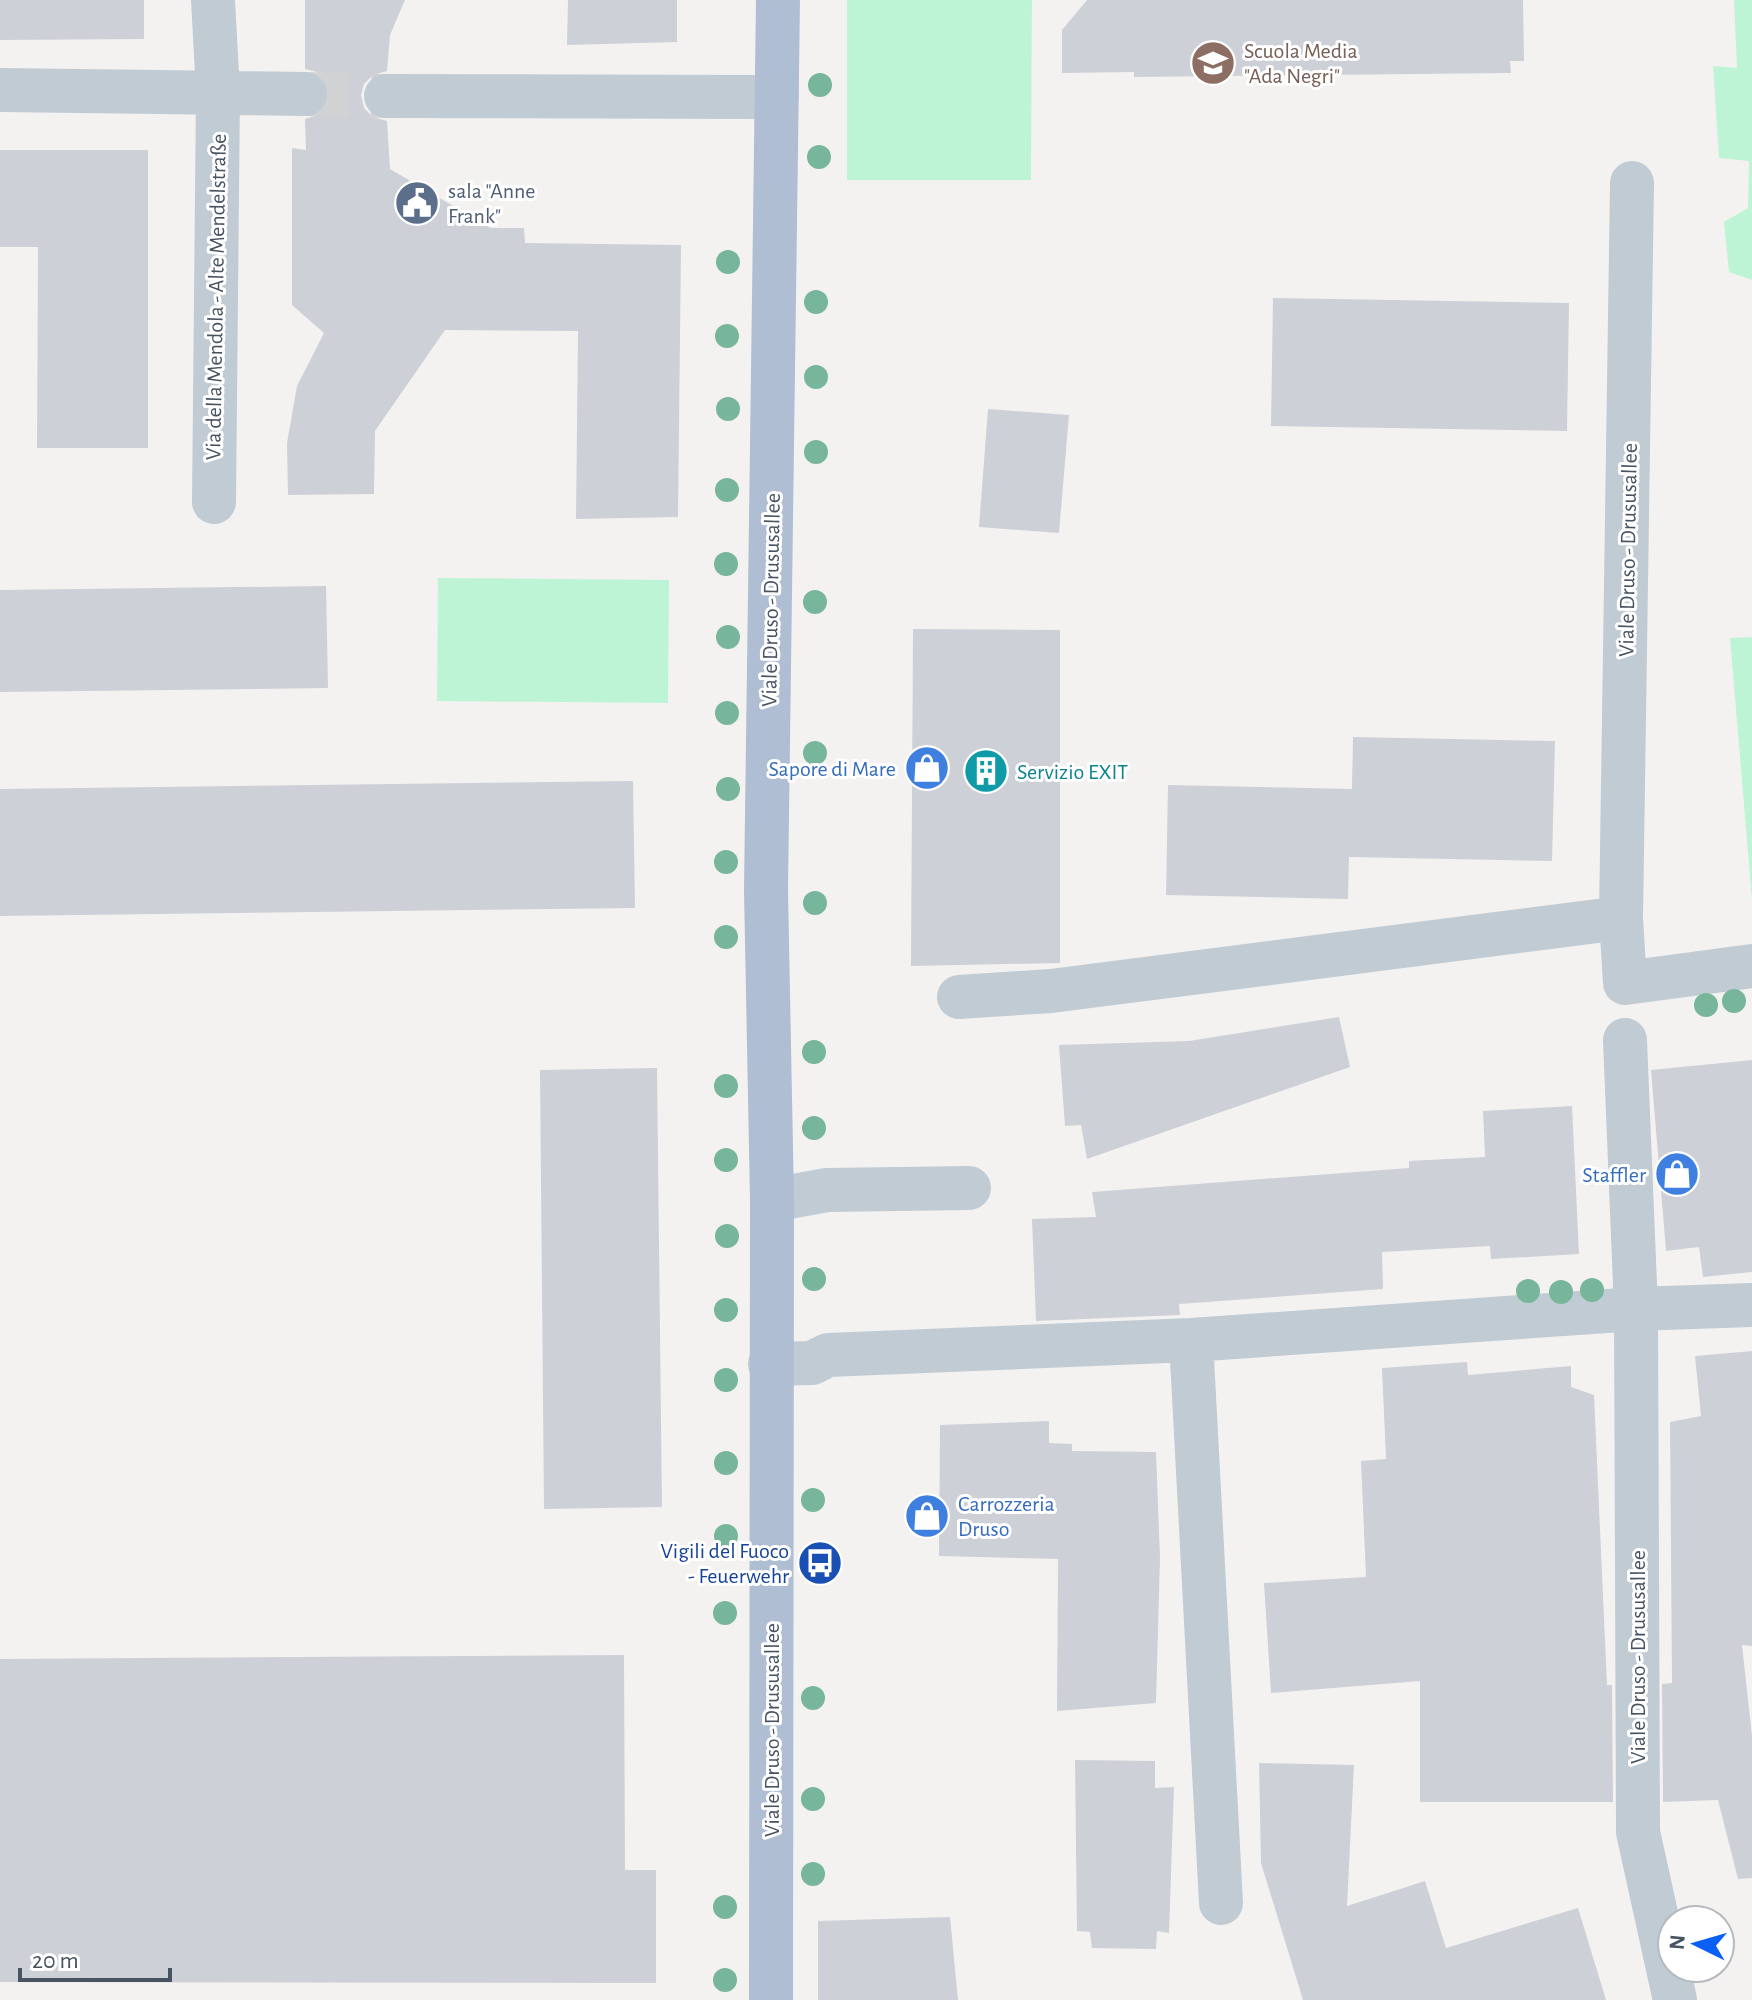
<svg xmlns="http://www.w3.org/2000/svg" width="1752" height="2000" viewBox="0 0 1752 2000" font-family="'Alegreya Sans',sans-serif">
  <style>
    .green { fill: #bef4d6 }
    .building { fill: #cdd0d7 }
    .lines { fill: none; stroke-linecap: round; stroke-linejoin: round }
    .minor-tunnel { stroke: #d1d2d4; stroke-width: 44; stroke-dasharray: 44 22; stroke-linecap: butt }
    .minor { stroke: #c1cbd4; stroke-width: 44 }
    .major { stroke: #afbed2; stroke-width: 44 }
    .tree { fill: #77b69a }
    .labels { text-anchor: middle; stroke-width: 6; stroke-linejoin: round; paint-order: stroke }
    .education-label { font-size: 22px; fill: #785e54; stroke: #fff; text-anchor: start }
    .service-label { font-size: 22px; fill: #4e5e75; stroke: #fff; text-anchor: start }
    .street-label { font-size: 22px; fill: #475361; stroke: #fff }
    .shop-label { font-size: 22px; fill: #366cbe; stroke: #fff; text-anchor: end }
    .culture-label { font-size: 22px; fill: #0d838f; stroke: #fff; text-anchor: start }
    .transit-label { font-size: 22px; fill: #164399; stroke: #fff; text-anchor: end }
  </style>
  <rect width="100%" height="100%" fill="#f4f2f1"/>
  <!-- green -->
  <path class="green" d="M 847,0 L 1032,0 L 1031,180 L 847,180 Z
    M 1734,0 L 1752,0 L 1752,280 L 1729,272 L 1724,222 L 1748,208 L 1749,161 L 1719,158 L 1713,66 L 1737,68 Z
    M 438,578 L 669,580 L 668,703 L 437,701 Z
    M 1752,637 L 1752,900 L 1730,638 Z"/>
  <!-- building -->
  <path class="building" d="M 0,0 L 144,0 L 144,39 L 0,40 Z
    M 305,0 L 405,0 L 390,35 L 387,71 L 373,75 L 364,84 L 361,95 L 364,108 L 373,117 L 387,121 L 390,169 L 491,228 L 524,228 L 525,243 L 681,245 L 678,517 L 576,519 L 578,331 L 445,330 L 375,431 L 374,494 L 288,495 L 287,443 L 297,386 L 324,333 L 292,305 L 292,148 L 306,150 L 305,119 L 318,115 L 326,107 L 330,95 L 326,81 L 317,72 L 305,69 Z
    M 568,0 L 677,0 L 677,42 L 567,45 Z
    M 1087,0 L 1523,0 L 1524,61 L 1510,61 L 1511,73 L 1134,77 L 1134,72 L 1062,73 L 1062,30 Z
    M 0,150 L 148,150 L 148,448 L 37,448 L 38,247 L 0,247 Z
    M 1273,298 L 1569,303 L 1567,431 L 1271,426 Z
    M 988,409 L 1069,415 L 1059,533 L 979,527 Z
    M 326,586 L 328,688 L 0,692 L 0,590 Z
    M 913,629 L 1060,630 L 1060,963 L 911,966 Z
    M 1353,737 L 1555,741 L 1552,861 L 1349,857 L 1348,899 L 1166,895 L 1168,785 L 1352,789 Z
    M 633,781 L 635,908 L 0,916 L 0,789 Z
    M 1339,1017 L 1350,1067 L 1087,1159 L 1081,1125 L 1065,1126 L 1059,1045 L 1189,1041 Z
    M 1752,1060 L 1752,1272 L 1703,1277 L 1699,1247 L 1666,1251 L 1651,1070 Z
    M 657,1068 L 662,1507 L 544,1509 L 540,1070 Z
    M 1572,1106 L 1579,1254 L 1491,1259 L 1490,1246 L 1382,1252 L 1383,1289 L 1179,1304 L 1180,1315 L 1036,1321 L 1032,1219 L 1096,1217 L 1092,1192 L 1409,1168 L 1409,1161 L 1485,1157 L 1483,1111 Z
    M 1752,1351 L 1752,1646 L 1742,1645 L 1752,1736 L 1752,1878 L 1738,1879 L 1718,1800 L 1663,1802 L 1662,1684 L 1672,1683 L 1670,1422 L 1701,1416 L 1695,1356 Z
    M 1467,1362 L 1468,1375 L 1571,1366 L 1571,1387 L 1594,1395 L 1607,1685 L 1612,1685 L 1613,1802 L 1420,1802 L 1420,1681 L 1271,1693 L 1264,1583 L 1366,1577 L 1361,1461 L 1386,1459 L 1382,1368 Z
    M 1049,1421 L 1049,1443 L 1072,1444 L 1072,1451 L 1156,1452 L 1160,1557 L 1156,1703 L 1057,1711 L 1058,1559 L 939,1556 L 940,1425 Z
    M 624,1655 L 625,1870 L 656,1870 L 656,1983 L 0,1982 L 0,1659 Z
    M 1075,1760 L 1155,1761 L 1155,1788 L 1174,1787 L 1169,1933 L 1157,1931 L 1156,1949 L 1092,1948 L 1090,1932 L 1077,1931 Z
    M 1259,1763 L 1354,1765 L 1347,1906 L 1425,1881 L 1446,1948 L 1578,1908 L 1606,2000 L 1303,2000 L 1261,1863 Z
    M 950,1917 L 958,2000 L 818,2000 L 818,1921 Z"/>
  <g class="lines">
    <!-- minor-tunnel -->
    <path class="minor-tunnel" d="M 305,94 L 386,96"/>
    <!-- minor -->
    <path class="minor" d="M 213,0 L 218,92 L 214,502
      M 0,90 L 305,94
      M 386,96 L 777,97
      M 1632,183 L 1621,918 L 1625,983 L 1752,966
      M 959,997 L 1051,991 L 1621,918
      M 1625,1040 L 1636,1309 L 1638,1832 L 1675,2000
      M 772,1200 L 827,1190 L 969,1188
      M 1191,1340 L 1221,1903
      M 770,1364 L 812,1363 L 828,1355 L 1191,1340 L 1636,1309 L 1752,1305"/>
    <!-- major -->
    <path class="major" d="M 771,2000 L 772,1200 L 766,890 L 778,0"/>
  </g>
  <!-- trees -->
  <g class="tree">
    <circle cx="820" cy="85" r="12"/>
    <circle cx="819" cy="157" r="12"/>
    <circle cx="728" cy="262" r="12"/>
    <circle cx="816" cy="302" r="12"/>
    <circle cx="727" cy="336" r="12"/>
    <circle cx="816" cy="377" r="12"/>
    <circle cx="728" cy="409" r="12"/>
    <circle cx="816" cy="452" r="12"/>
    <circle cx="727" cy="490" r="12"/>
    <circle cx="726" cy="564" r="12"/>
    <circle cx="815" cy="602" r="12"/>
    <circle cx="728" cy="637" r="12"/>
    <circle cx="727" cy="713" r="12"/>
    <circle cx="815" cy="753" r="12"/>
    <circle cx="728" cy="789" r="12"/>
    <circle cx="726" cy="862" r="12"/>
    <circle cx="815" cy="903" r="12"/>
    <circle cx="726" cy="937" r="12"/>
    <circle cx="1734" cy="1001" r="12"/>
    <circle cx="1706" cy="1005" r="12"/>
    <circle cx="814" cy="1052" r="12"/>
    <circle cx="726" cy="1086" r="12"/>
    <circle cx="814" cy="1128" r="12"/>
    <circle cx="726" cy="1160" r="12"/>
    <circle cx="727" cy="1236" r="12"/>
    <circle cx="814" cy="1279" r="12"/>
    <circle cx="1592" cy="1290" r="12"/>
    <circle cx="1528" cy="1291" r="12"/>
    <circle cx="1561" cy="1292" r="12"/>
    <circle cx="726" cy="1310" r="12"/>
    <circle cx="726" cy="1380" r="12"/>
    <circle cx="726" cy="1463" r="12"/>
    <circle cx="813" cy="1500" r="12"/>
    <circle cx="726" cy="1536" r="12"/>
    <circle cx="725" cy="1613" r="12"/>
    <circle cx="813" cy="1698" r="12"/>
    <circle cx="813" cy="1799" r="12"/>
    <circle cx="813" cy="1874" r="12"/>
    <circle cx="725" cy="1907" r="12"/>
    <circle cx="725" cy="1980" r="12"/>
  </g>
  <!-- icons -->
  <defs>
    <g id="school-disc" transform="scale(2.3)"><circle r="9.5" fill="#8d6e63" stroke="#fff"/><path d="M0-5L7-2L0 1L-7-2ZM-4 1L0 2.5L4 1V4Q0 6-4 4Z" fill="#fff"/></g>
    <g id="civic-disc" transform="scale(2.3)"><circle r="9.5" fill="#5c6f8a" stroke="#fff"/><path d="M-.6-6.5H3V-4.5H.6V-3L4-1V1h2V6H-6V1h2V-1L-.6-3ZM-1.2 2.5V6h2.4V2.5Z" fill="#fff"/></g>
    <g id="shop-disc" transform="scale(2.3)"><circle r="9.5" fill="#3f7fe0" stroke="#fff"/><path d="M-5-2.5h2.3a2.7 3.5 0 0 1 5.4 0H5L5.5 6h-11ZM-1.5-2.5h3a1.5 2.3 0 0 0-3 0Z" fill="#fff"/></g>
    <g id="building-disc" transform="scale(2.3)"><circle r="9.5" fill="#0f9aa8" stroke="#fff"/><path d="M-4-6H4V6H1V3H-1V6H-4ZM-2.5-4.3h1.7v1.8h-1.7ZM.8-4.3h1.7v1.8H.8ZM-2.5-1h1.7V.8h-1.7ZM.8-1h1.7V.8H.8Z" fill="#fff"/></g>
    <g id="bus-disc" transform="scale(2.3)"><circle r="9.5" fill="#1a4fb4" stroke="#fff"/><path d="M-5-6H5V4H4V6H2V4H-2V6H-4V4H-5ZM-3.5-4V0h7V-4ZM-3.5 1.2v1.5H-2V1.2ZM2 1.2v1.5H3.5V1.2Z" fill="#fff"/></g>
  </defs>
  <g fill-rule="evenodd">
    <use href="#school-disc" x="1213" y="63"/>
    <use href="#civic-disc" x="417" y="203"/>
    <use href="#shop-disc" x="927" y="768"/>
    <use href="#building-disc" x="986" y="771"/>
    <use href="#shop-disc" x="1677" y="1174"/>
    <use href="#shop-disc" x="927" y="1516"/>
    <use href="#bus-disc" x="820" y="1563"/>
  </g>
  <g class="labels">
    <!-- education labels -->
    <g class="education-label">
      <text x="1244" y="58">Scuola Media<tspan x="1244" dy="25">"Ada Negri"</tspan></text>
    </g>
    <!-- service labels -->
    <g class="service-label">
      <text x="448" y="198">sala "Anne<tspan x="448" dy="25">Frank"</tspan></text>
    </g>
    <!-- street labels -->
    <g class="street-label">
      <text transform="translate(215 297) rotate(-89)" y="8">Via della Mendola - Alte Mendelstraße</text>
      <text transform="translate(1627 550) rotate(-89)" y="8">Viale Druso - Drususallee</text>
      <text transform="translate(770 600) rotate(-89)" y="8">Viale Druso - Drususallee</text>
      <text transform="translate(1637 1657) rotate(-90)" y="8">Viale Druso - Drususallee</text>
      <text transform="translate(771 1730) rotate(-90)" y="8">Viale Druso - Drususallee</text>
    </g>
    <!-- shop labels -->
    <g class="shop-label">
      <text x="896" y="776">Sapore di Mare</text>
      <text x="1646" y="1182">Staffler</text>
      <text x="958" y="1511" text-anchor="start">Carrozzeria<tspan x="958" dy="25">Druso</tspan></text>
    </g>
    <!-- culture labels -->
    <g class="culture-label">
      <text x="1017" y="779">Servizio EXIT</text>
    </g>
    <!-- transit labels -->
    <g class="transit-label">
      <text x="789" y="1558">Vigili del Fuoco<tspan x="789" dy="25">- Feuerwehr</tspan></text>
    </g>
  </g>
  <!-- north arrow -->
  <g transform="translate(1696 1944) rotate(275)"><circle r="38" fill="#ffffff" stroke="#b5bac0" stroke-width="2"/>
  <path d="M0-6L14 30L0 20L-14 30Z" fill="#0a60f5"/>
  <text y="-12" font-size="22" font-weight="bold" text-anchor="middle" fill="#475361">N</text>
  </g>
  <!-- scale -->
  <path d="M20 1968v12h150v-12" fill="none" stroke="#475361" stroke-width="4"/>
  <text x="32" y="1968" font-size="24" fill="#475361" stroke="#ffffff" stroke-width="6" paint-order="stroke">20 m</text>
</svg>
